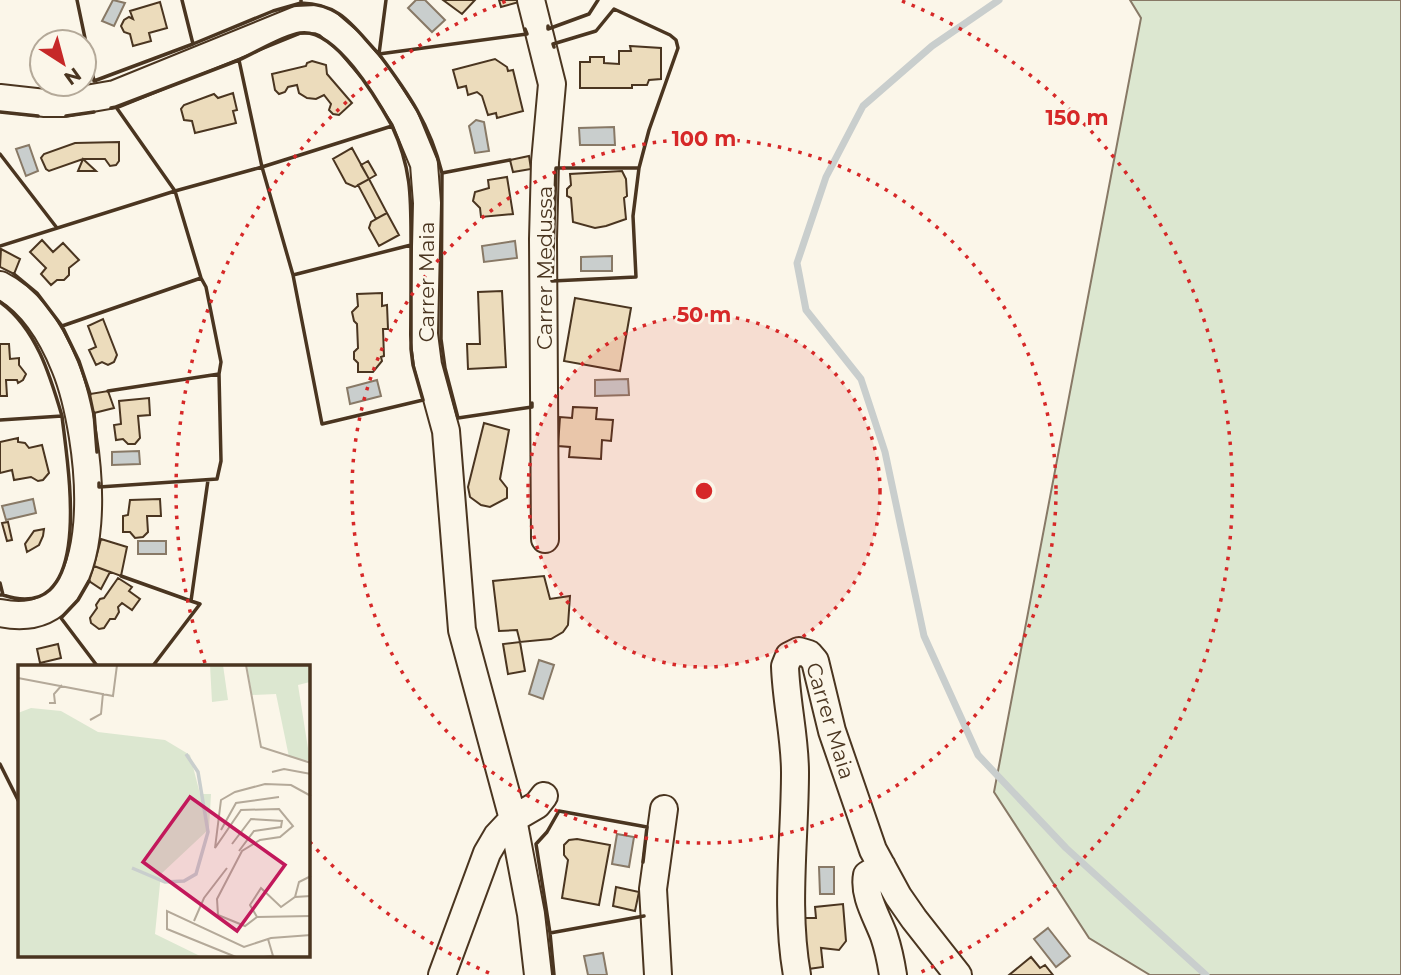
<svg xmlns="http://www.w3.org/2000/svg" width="1401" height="975" viewBox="0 0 1401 975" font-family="Montserrat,sans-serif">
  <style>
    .green { fill: #dce7d0; stroke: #887966; stroke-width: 2 }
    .water { fill: #c9cecd; stroke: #887966; stroke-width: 2 }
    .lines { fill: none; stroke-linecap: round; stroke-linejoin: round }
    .stream { stroke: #c9cecd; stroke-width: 7 }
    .building { fill: #ecdcbc; stroke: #4a3520; stroke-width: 2 }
    .minor-casing { stroke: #4a3520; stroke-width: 30 }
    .minor { stroke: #fbf6e9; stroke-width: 26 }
    .wall { stroke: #4a3520; stroke-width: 3.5 }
    .ring { fill: none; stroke: #d62828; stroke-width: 3.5; stroke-dasharray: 3.5 7 }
    .labels { text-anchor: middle; stroke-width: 5; stroke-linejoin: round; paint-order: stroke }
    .street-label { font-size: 21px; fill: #4a3520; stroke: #fbf6e9 }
    .inset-river { fill: none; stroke: #c9cecd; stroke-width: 3.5 }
    .inset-road { fill: none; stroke: #b4a999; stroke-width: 2 }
    .view { fill: #c2185b; fill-opacity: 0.15; stroke: #c2185b; stroke-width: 3.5 }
    .inset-edge { fill: none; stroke: #4a3520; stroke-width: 3.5 }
    .centre { fill: #d62828; stroke: #fbf6e9; stroke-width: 3.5 }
    .ring-label { font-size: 21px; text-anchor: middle; font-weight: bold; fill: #d62828; stroke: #fbf6e9; stroke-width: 5; stroke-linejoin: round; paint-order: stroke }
  </style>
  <rect width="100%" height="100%" fill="#fbf6e9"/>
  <!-- green -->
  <path class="green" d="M 1130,0 L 1401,0 L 1401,975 L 1150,975 L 1089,938 L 994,792 L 1141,18 Z"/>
  <!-- water -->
  <path class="water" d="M 113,0 L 125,3 L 114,26 L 102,21 Z
    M 416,0 L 425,0 L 445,20 L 432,32 L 408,8 Z
    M 476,120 L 484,122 L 489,151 L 475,153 L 469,126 Z
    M 614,127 L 615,145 L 580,145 L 579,128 Z
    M 29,145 L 38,171 L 26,176 L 16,149 Z
    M 515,241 L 517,258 L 484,262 L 482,246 Z
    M 612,256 L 612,271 L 581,271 L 581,257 Z
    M 628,379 L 629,395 L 595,396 L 595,380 Z
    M 377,380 L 381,396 L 350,404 L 347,388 Z
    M 139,451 L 140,464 L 112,465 L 112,452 Z
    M 33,499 L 36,513 L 6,520 L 2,506 Z
    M 138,541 L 166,541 L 166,554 L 138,554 Z
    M 539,660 L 554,665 L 543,699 L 529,694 Z
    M 617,834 L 634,837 L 629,867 L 612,864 Z
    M 819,867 L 834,867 L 834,894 L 820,894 Z
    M 1048,928 L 1070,956 L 1056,967 L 1034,939 Z
    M 603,953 L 607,975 L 588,975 L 584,956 Z"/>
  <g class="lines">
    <!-- stream -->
    <path class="stream" d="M 999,0 L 932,46 L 863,106 L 826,177 L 797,263 L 806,310 L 861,379 L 885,452 L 924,636 L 978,755 L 1066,848 L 1206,975"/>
  </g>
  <!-- building -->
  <path class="building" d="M 443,0 L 475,0 L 462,14 Z
    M 499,0 L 519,0 L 519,2 L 501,7 Z
    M 160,2 L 167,28 L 149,33 L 151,41 L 133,46 L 130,34 L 124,32 L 121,26 L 124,20 L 129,17 L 133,19 L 130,11 Z
    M 630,46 L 661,48 L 661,79 L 649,80 L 647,85 L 632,85 L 632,88 L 580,88 L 580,62 L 590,62 L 590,57 L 604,57 L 604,63 L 619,64 L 619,51 L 631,51 Z
    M 495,59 L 507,67 L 508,71 L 513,70 L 523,111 L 497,118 L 496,113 L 488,115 L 482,96 L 477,92 L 468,95 L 466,86 L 458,88 L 453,70 Z
    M 312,61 L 326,65 L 327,74 L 352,103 L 339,115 L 333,114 L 329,110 L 331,104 L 324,95 L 316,99 L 307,98 L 299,93 L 297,85 L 288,87 L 285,92 L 279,94 L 275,90 L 272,74 L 306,66 L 307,63 Z
    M 233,93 L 237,110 L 233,111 L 236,123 L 195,133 L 192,121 L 184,120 L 181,109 L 184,105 L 214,94 L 218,98 Z
    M 119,142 L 119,161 L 116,165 L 110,166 L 105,159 L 83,159 L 49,171 L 46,169 L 41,158 L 44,154 L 75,143 Z
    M 352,148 L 369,179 L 355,187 L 346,183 L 333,159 Z
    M 529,156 L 531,169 L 513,172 L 510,160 Z
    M 83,159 L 96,171 L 78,171 Z
    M 368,161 L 376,175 L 369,179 L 361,165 Z
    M 622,171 L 626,179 L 627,196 L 624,198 L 626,219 L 606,226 L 595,228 L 573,222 L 571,198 L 567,196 L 567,189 L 571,185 L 570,174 Z
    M 507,177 L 513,214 L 481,217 L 480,208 L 473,201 L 475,192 L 489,188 L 488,180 Z
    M 369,179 L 387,213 L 376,219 L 358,185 Z
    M 387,213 L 399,235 L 379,246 L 369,228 L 371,222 Z
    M 42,240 L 53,252 L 63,243 L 79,260 L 69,268 L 69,275 L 64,280 L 57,280 L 51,285 L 41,274 L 46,268 L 30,252 Z
    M 1,249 L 20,259 L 14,274 L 0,267 Z
    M 502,291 L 506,367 L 468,369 L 467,344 L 480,344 L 478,292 Z
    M 382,293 L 382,306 L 387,305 L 388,329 L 383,329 L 384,356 L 381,357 L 382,361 L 373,372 L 358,372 L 358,363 L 354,359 L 354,352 L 358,348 L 357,324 L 354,321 L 352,312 L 358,306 L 357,294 Z
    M 575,298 L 631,308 L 620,371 L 564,361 Z
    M 103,319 L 117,355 L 114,362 L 108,365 L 102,362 L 96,365 L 89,350 L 96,347 L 88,326 Z
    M 0,344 L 9,344 L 10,359 L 19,358 L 19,365 L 26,374 L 23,380 L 18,383 L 17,380 L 6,380 L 7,396 L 0,396 Z
    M 108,391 L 114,408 L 94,413 L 90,394 Z
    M 149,398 L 150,415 L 138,416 L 140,438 L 135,444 L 128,444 L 123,439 L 116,440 L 114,425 L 121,424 L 119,401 Z
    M 573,407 L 597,408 L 596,419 L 613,420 L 611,441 L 602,440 L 601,459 L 569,457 L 570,447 L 558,446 L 560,417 L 572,418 Z
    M 484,423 L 509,430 L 500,479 L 507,488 L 507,498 L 490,507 L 481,505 L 470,497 L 468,487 Z
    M 18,438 L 18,442 L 25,443 L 29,448 L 42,445 L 49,473 L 43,480 L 38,481 L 31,477 L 14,480 L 12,470 L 0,473 L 0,442 Z
    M 160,499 L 161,516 L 147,516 L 148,532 L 143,537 L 135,538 L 130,532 L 123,532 L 123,516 L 128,515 L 130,500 Z
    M 8,522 L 12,540 L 7,541 L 2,523 Z
    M 44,529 L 43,536 L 39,545 L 27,552 L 25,544 L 34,531 Z
    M 101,539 L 127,547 L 121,576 L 94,566 Z
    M 94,566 L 110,572 L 101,589 L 89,581 Z
    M 544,576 L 550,599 L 570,596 L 568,625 L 563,632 L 551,639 L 520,642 L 517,630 L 499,631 L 493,581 Z
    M 118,578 L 132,587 L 129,591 L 140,599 L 132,610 L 122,603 L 118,607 L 119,612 L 115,619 L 110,619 L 104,628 L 99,629 L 91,623 L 90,618 L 97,608 L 96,605 L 100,599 L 104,598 Z
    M 520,642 L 525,671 L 508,674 L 503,644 Z
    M 58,644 L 61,658 L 40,663 L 37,649 Z
    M 577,839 L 610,845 L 599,905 L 562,898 L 568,860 L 564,855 L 564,845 L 569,840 Z
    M 616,887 L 639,892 L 635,911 L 613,906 Z
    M 843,904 L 846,941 L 839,950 L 821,948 L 823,967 L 808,969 L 804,918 L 816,918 L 815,907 Z
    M 1031,957 L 1040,968 L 1045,965 L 1053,975 L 1009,975 Z"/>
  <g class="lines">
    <!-- minor casing -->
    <g class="minor-casing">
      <path id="minor" d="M 531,0 L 552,84 L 545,162 L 543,239 L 545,539
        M 0,98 L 45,103 L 63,103 L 115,94 L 297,20 L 317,19 L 327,23 L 349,42 L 378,76 L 405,118 L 424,164 L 427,203 L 424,334 L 428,365 L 446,431 L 462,630 L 513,819 L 497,836 L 487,853 L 442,975
        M 0,285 C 32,301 52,335 65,367 C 91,430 120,638 0,613
        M 882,866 L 867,875 C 863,895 877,917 884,936 C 888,948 891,962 893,975
        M 538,975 L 531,914 L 513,819 L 537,805 L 544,796
        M 658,975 L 653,889 L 664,809
        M 797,975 C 785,908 795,839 795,772 C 795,737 786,701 785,666 L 789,656 L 799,651 L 809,654 L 815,661 L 832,731 L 873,850 L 898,896 L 914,919 L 958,975"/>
    </g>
    <!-- minor -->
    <use href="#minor" class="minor"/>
    <!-- wall -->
    <path class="wall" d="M 77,0 L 94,81 L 193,44
      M 182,0 L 193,44 L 273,11 L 301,3 L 301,0
      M 301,3 C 342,4 353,27 379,54 L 386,0
      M 548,26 L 548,29 L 589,14 L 598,0
      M 554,47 L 553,44 L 596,31 L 614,9 L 670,35 L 676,40 L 678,48 L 649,130 L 639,168
      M 239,60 C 257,52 282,36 300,33 C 335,27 377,99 392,126 L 262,167 L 293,275 L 411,245 C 411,199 412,169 392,126
      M 111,108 L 116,107 L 175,191 L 262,167 L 239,60 L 116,107
      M 0,112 L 38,116
      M 66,116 L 94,112
      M 0,154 L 57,228
      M 510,160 L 442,173 C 430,124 408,93 379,54 L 527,34 L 525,29
      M 556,168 L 639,168 L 633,216 L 636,277 L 552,281 Z
      M 442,173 L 441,339 L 445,368 L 458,418 L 532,407 L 532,403
      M 0,246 L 175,191 L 201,278 L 62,326 L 37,293 L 14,274
      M 293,275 L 322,424 L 423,400 L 413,365 L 411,349 L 411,245
      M 201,278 L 206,287 L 221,362 L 219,374
      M 0,302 C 36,328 50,375 62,416
      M 62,326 L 79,361 L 90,394
      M 94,413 L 97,452
      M 0,420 L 62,416 C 67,462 97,627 3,595
      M 99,483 L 99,487 L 217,479 L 221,461 L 219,374 L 108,391
      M 121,576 L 191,601 L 208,480
      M 89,581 L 78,600 L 61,618 L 98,667
      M 0,583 L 3,595 L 0,595
      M 152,667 L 200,604 L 191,601
      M 0,764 L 19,802
      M 550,933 L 536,844 L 547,832 L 559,811 L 647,827 L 643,862
      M 554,975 L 550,933 L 644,916"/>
  </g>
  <!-- distance rings -->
  <circle cx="704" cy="491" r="176" fill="#d62828" fill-opacity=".12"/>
  <g class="ring">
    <circle cx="704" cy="491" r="176"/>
    <circle cx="704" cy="491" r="352"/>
    <path d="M489 973A528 528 0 0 1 309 841M205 663A528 528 0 0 1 506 1M902 1A528 528 0 0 1 919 973"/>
  </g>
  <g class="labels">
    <!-- street labels -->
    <g class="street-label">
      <text transform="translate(545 268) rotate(-90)" y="7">Carrer Medussa</text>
      <text transform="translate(427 282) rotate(-90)" y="7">Carrer Maia</text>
      <text transform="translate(830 721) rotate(73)" y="7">Carrer Maia</text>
    </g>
  </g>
  <!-- overview -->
  <g transform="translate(18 665)">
    <rect width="292" height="292" fill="#fbf6e9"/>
    <path d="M 192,0 L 205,0 L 210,35 L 194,37 ZM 229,0 L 292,0 L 292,17 L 280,20 L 292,96 L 271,92 L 258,29 L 234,30 ZM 13,43 L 43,46 L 80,67 L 147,75 L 172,90 L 182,129 L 193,129 L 191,164 L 143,209 L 137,269 L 184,292 L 0,292 L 0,48 Z" fill="#dce7d0"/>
    <path class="inset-river" d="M 114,203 L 147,217 L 166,216 L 178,209 L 190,167 L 180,107 L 168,89"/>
    <path class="inset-road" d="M 228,0 L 243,82 L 293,98M 0,13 L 95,31 L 99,0M 31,38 L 37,38 L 36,29 L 44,20M 72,55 L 83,49 L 85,28M 254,107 L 266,104 L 293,109M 203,165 L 218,138 L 261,132M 214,179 L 233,154 L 264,156 L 263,162 L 236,166 L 221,186M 277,232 L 281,217 L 293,211M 239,252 L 227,261 L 200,250 L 199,234 L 224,186 L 242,175 L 262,172 L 275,161 L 261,144 L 223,145 L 197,183 L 203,135 L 217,127 L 247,119 L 273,120 L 293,131M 239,252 L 232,240 L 243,223 L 263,242 L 277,232 L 293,231M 239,252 L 293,251M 176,256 L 186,233 L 209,203M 218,292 L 149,264 L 149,246 L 226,282 L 253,273 L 293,270M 246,292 L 255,291 L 250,274"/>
    <path class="view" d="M 172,132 L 267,200 L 219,266 L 125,197 Z"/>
    <rect width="292" height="292" class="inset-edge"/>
  </g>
  <circle cx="704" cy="491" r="10" class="centre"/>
  <g class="ring-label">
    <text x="1077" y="125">150 m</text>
    <text x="704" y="146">100 m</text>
    <text x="704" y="322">50 m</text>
  </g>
  <!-- north arrow -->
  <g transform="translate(63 63) rotate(144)"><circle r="33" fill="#fbf6e9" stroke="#b4a999" stroke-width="2"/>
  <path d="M0-5L12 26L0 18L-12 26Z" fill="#c62828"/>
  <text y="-10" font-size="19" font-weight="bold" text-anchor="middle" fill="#4a3520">N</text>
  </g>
</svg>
